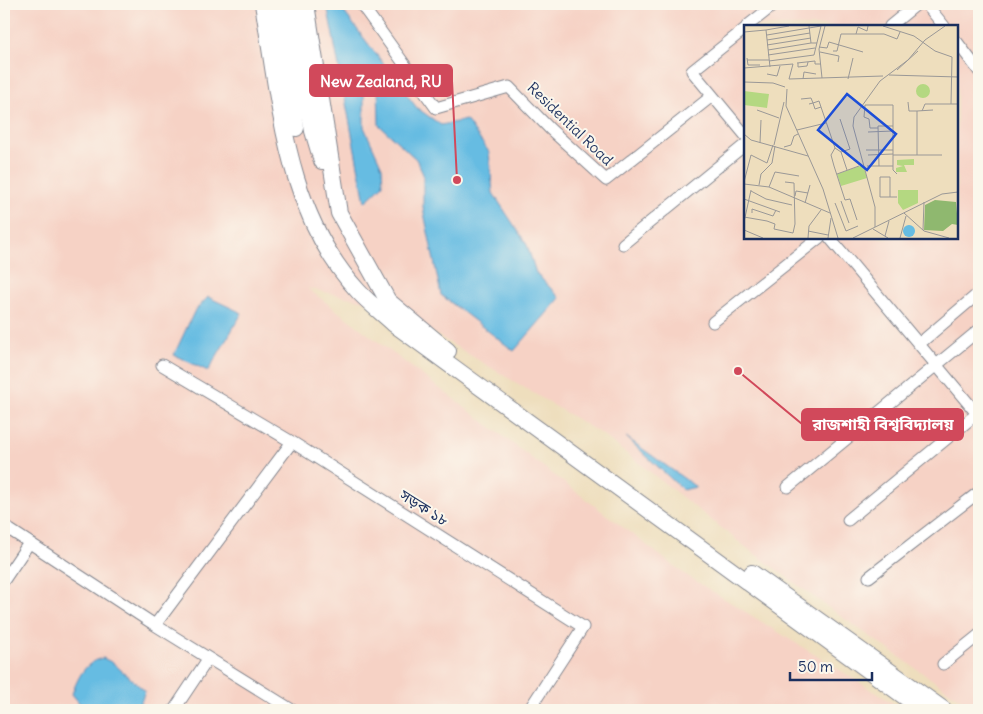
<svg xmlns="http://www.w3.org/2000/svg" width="983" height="714" viewBox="0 0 983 714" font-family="Delius,'Noto Sans Bengali',sans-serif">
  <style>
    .built { fill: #f6d2c5; fill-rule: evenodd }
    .water { fill: #66bce2; stroke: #4076a0 }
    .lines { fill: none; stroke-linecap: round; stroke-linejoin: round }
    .street-casing { stroke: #84868e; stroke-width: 13 }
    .secondary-casing { stroke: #84868e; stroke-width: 18 }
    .street { stroke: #fff; stroke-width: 11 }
    .secondary { stroke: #fff; stroke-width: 16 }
    .labels { text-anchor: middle; stroke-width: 4; stroke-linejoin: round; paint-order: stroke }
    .street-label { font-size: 15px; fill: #1b2f5e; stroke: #fbf7ec }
    .inset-road { fill: none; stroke: #9a9897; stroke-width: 1 }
    .view { fill: #1d4ed8; fill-opacity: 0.15; stroke: #1d4ed8; stroke-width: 2.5 }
    .inset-edge { fill: none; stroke: #1b2f5e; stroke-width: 2.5 }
    .leader { fill: none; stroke: #d1495b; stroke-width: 2 }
    .callout-dot { fill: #d1495b; stroke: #fbf7ec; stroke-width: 2 }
    .callout { fill: #d1495b; stroke: #d1495b; stroke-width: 2 }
    .callout-label { font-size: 16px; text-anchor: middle; font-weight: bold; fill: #fff }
  </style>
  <rect width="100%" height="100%" fill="#fbf7ec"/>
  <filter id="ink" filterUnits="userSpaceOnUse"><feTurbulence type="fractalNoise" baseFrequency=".02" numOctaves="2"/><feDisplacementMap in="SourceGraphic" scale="10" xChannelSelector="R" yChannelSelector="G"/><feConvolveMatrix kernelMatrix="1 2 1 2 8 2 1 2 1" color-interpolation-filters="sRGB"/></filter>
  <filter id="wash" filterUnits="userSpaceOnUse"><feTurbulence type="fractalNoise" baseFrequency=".0096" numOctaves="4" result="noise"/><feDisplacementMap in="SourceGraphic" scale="20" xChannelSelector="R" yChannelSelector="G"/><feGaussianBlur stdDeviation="1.12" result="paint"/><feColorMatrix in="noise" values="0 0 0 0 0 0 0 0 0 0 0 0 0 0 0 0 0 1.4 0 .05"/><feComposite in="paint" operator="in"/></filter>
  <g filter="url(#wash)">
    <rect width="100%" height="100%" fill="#eedebd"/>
    <!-- built -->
    <path class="built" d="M 4,4 L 979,4 L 979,710 L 976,710 L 839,615 L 752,552 L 603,435 L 390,307 L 307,288 L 686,575 L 904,710 L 4,710 ZM 746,26 L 957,26 L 957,238 L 746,238 Z"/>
    <!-- water -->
    <path class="water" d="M 333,4 L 338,4 L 417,108 L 441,125 L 466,120 L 489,152 L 493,193 L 527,245 L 536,273 L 560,298 L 514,351 L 441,295 L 423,208 L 423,174 L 416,159 L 379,125 L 378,87 L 364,73 L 364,127 L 382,167 L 383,185 L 365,202 L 328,10 Z
      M 208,297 L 242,313 L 208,371 L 174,355 L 194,312 Z
      M 626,437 L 696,487 L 683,490 Z
      M 103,658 L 113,663 L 145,691 L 138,710 L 85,710 L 72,694 C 78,677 85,662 103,658 Z"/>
  </g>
  <g filter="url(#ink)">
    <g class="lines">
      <!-- street casing -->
      <g class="street-casing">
        <path id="street" d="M 361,4 L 436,108 L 509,87 L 550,129 L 606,180 L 712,96
          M 926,4 L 944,26
          M 747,26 L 775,4
          M 890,26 L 917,4
          M 746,28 L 692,71 L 746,136
          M 957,42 L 979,71
          M 830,238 L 979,416
          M 623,244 L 746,144
          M 713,322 L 819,238
          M 919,344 L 979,293
          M 162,365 L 292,442 L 583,627 L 529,710
          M 788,487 L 979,330
          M 848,520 L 979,412
          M 4,526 L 155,625 L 292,710
          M 869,577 L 979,492
          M 4,580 L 29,543
          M 155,625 L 292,442
          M 943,664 L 979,635
          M 174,710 L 208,659"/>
      </g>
      <!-- secondary casing -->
      <g class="secondary-casing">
        <path id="secondary" d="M 263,4 C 280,103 286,213 358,291 C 369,303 382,313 394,324 L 923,710
          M 276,4 L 296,128
          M 290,4 L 313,131 L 322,161
          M 306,4 L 339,213 L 388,301 L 448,351
          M 752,573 L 944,710"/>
      </g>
      <!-- street -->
      <use href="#street" class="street"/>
      <!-- secondary -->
      <use href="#secondary" class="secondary"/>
    </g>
  </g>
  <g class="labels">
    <!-- street labels -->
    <g class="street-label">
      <text transform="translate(570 124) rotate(44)" y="5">Residential Road</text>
      <text transform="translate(424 508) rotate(32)" y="5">সড়ক ১৮</text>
    </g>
  </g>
  <!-- overview -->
  <g transform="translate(744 25)">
    <rect width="214" height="214" fill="#eedebd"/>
    <path d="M172 66a7 7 0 1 1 14 0a7 7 0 1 1-14 0ZM 0,66 L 25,69 L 23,83 L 0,80 ZM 170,134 L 170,140 L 160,140 L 163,147 L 152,147 L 152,143 L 159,141 L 153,140 L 153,135 ZM 119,140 L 123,153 L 97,161 L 93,149 ZM 154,165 L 174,165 L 174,178 L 159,185 L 154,178 Z" fill="#b4d881"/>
    <path d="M 191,175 L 212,177 L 214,200 L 208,199 L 199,206 L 180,205 L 181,180 Z" fill="#8fb86f"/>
    <path d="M159 206a6 6 0 1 1 12 0a6 6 0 1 1-12 0Z" fill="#66bce2"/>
    <path class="inset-road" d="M 65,1 L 67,18 L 73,18M 139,1 L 170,11 L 191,26 L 208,32 L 207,79 L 214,79M 0,7 L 22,5M 112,9 L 114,2 L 123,6 L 124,1M 23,10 L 77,1 L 70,30 L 25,36M 23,15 L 66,8M 23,20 L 67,13M 75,22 L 83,23 L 85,17 L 119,27M 24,25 L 67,18M 89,26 L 93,26 L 97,9 L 140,9 L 153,14 L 156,7M 76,27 L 95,31 L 94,37M 24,30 L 71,23M 3,33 L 4,40 L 16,40M 3,35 L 25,35M 53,38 L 71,36 L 71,39 L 77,39M 54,38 L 54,42 L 63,41 L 64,37M 26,42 L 22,5 L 45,1M 0,43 L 49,39M 153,45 L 174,26M 23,49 L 33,51 L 36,41M 145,50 L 214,52M 78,53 L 75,24 L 81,1M 45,54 L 139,51M 45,54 L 49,39M 59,54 L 60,47 L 72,49M 104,54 L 109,33M 0,57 L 29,58 L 41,62M 43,64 L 42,81 L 79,164 L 94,213M 57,74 L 67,73 L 69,78 L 71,84 L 77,82 L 75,76 L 69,78 L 65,79M 164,77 L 165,86 L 173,86M 77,82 L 91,123 L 97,127 L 103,145M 13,85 L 35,93M 178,86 L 181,79 L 207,79M 96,94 L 106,124 L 97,127M 134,103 L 126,103 L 125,94 L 120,92 L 121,80 L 149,80 L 149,145 L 153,149M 53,105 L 82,98M 124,107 L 149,106M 0,109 L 7,115 L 64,131M 16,118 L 17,95M 30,120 L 40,77M 40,122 L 47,120 L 50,111 L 54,109M 91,123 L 87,130 L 90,141 L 101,175 L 106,174 L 113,195M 122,125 L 149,125M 124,130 L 149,129M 149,130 L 198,130M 173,130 L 173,86 L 189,85M 123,141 L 149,141M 135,141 L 134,101 L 149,101M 93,149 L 115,141M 0,157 L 7,130 L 23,138 L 29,120M 0,159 L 25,162 L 86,188M 15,160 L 17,149 L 28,138 L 31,121M 25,162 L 31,147 L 55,151M 7,166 L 22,174 L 48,180M 51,171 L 52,166 L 64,168M 146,172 L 146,152 L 136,152 L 136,172 L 153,172M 0,174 L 36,187M 97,176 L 105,198M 61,178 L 66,160M 91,178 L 102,206 L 114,201M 8,188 L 8,184 L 29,191 L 32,185M 160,188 L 180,206 L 205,213M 0,192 L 23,196 L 31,199 L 30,204 L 49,208 L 51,199 L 50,158 L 41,157M 0,197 L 7,165M 131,202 L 131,182 L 109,101 L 110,92 L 136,56 L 164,35 L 181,15 L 201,1M 129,204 L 144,213M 0,205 L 19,213M 179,205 L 180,177M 64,206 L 84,210M 141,211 L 145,196M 64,213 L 65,201 L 77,185M 84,213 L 87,193M 109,213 L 198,169 L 214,167M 156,213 L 162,191"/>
    <path class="view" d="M 103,69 L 152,109 L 123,145 L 74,105 Z"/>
    <rect width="214" height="214" class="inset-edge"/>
  </g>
  <!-- callouts -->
  <path class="leader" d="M457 180L452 81M738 371L802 424"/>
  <g class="callout-dot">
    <circle cx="457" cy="180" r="5"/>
    <circle cx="738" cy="371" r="5"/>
  </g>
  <g class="callout">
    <rect x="310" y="65" width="142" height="31" rx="5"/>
    <rect x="802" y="409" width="161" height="31" rx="5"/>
  </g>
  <g class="callout-label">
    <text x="381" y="87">New Zealand, RU</text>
    <text x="883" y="430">রাজশাহী বিশ্ববিদ্যালয়</text>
  </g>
  <!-- margin -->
  <rect width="983" height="714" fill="none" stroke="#fbf7ec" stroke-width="20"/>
  <!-- scale -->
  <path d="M790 672v8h82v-8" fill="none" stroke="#1b2f5e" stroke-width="2.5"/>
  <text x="798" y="672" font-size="15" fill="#1b2f5e" stroke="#fbf7ec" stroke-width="4" paint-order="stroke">50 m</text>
</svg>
